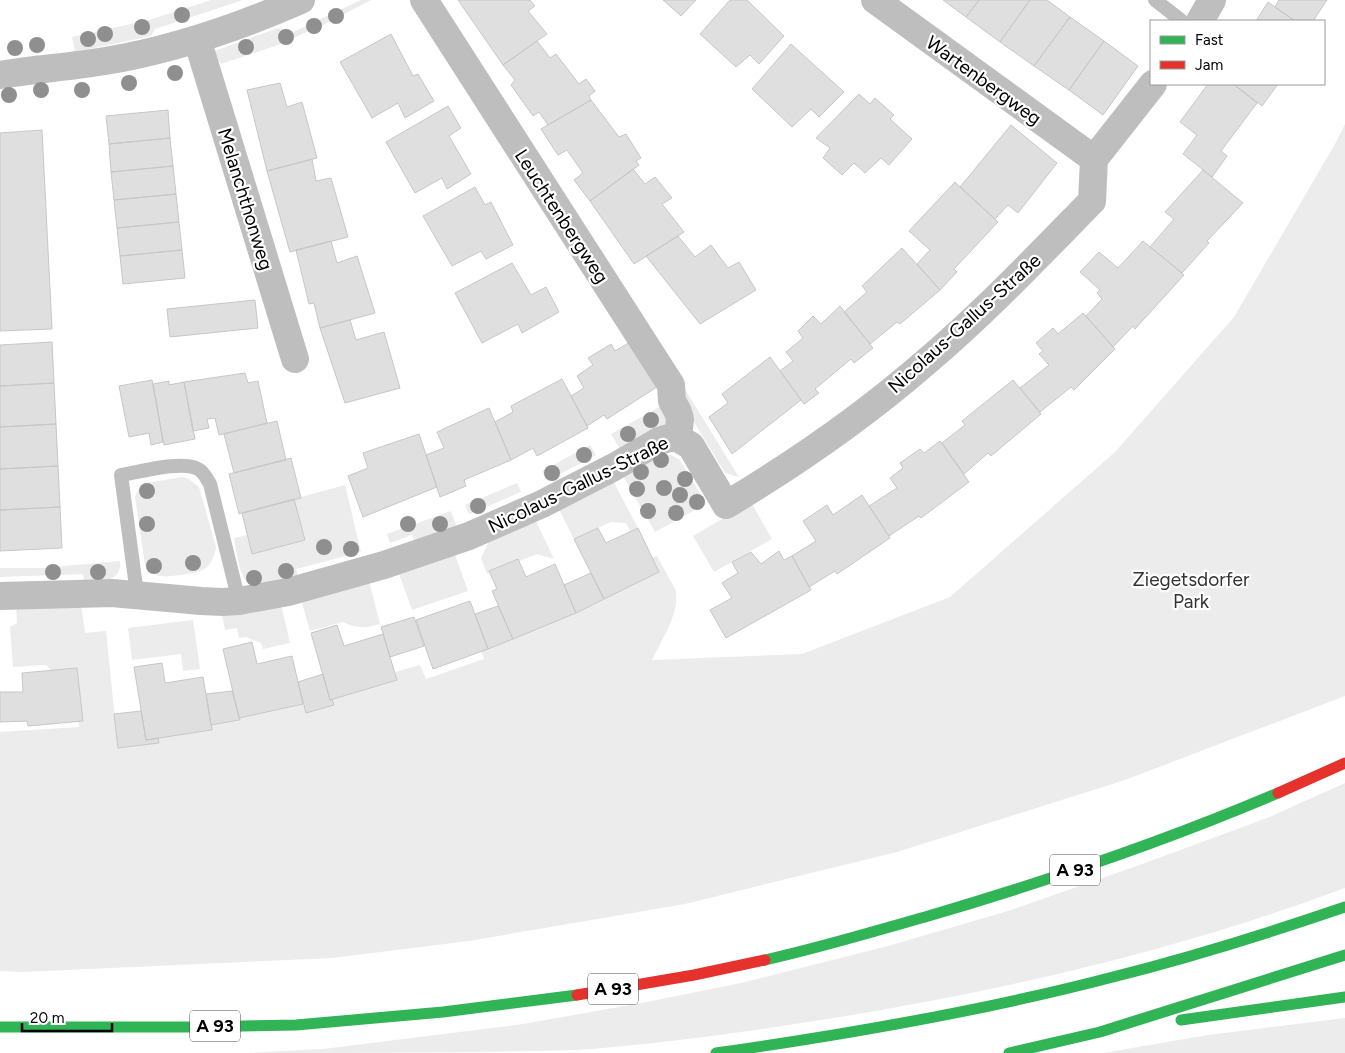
<svg xmlns="http://www.w3.org/2000/svg" width="1345" height="1053" viewBox="0 0 1345 1053" font-family="Figtree,sans-serif">
  <style>
    .green { fill: #ececec }
    .building { fill: #dfdfdf; stroke: #c7c7c7 }
    .lines { fill: none; stroke-linecap: round; stroke-linejoin: round }
    .lane { stroke: #bebebe; stroke-width: 14 }
    .street { stroke: #bebebe; stroke-width: 28 }
    .fast { stroke: #30b455; stroke-width: 11 }
    .jam { stroke: #e5322d; stroke-width: 11 }
    .tree { fill: #8f8f8f }
    .labels { text-anchor: middle; stroke-width: 4.5; stroke-linejoin: round; paint-order: stroke }
    .shield { fill: #fff; stroke: #4c4c4c; stroke-width: 1 }
    .shield-label { font-size: 18px; font-weight: bold; fill: #000 }
    .street-label { font-size: 19px; fill: #000; stroke: #fff }
    .park-label { font-size: 19px; fill: #333; stroke: #fff }
  </style>
  <rect width="100%" height="100%" fill="#fff"/>
  <!-- green -->
  <path class="green" d="M 211,0 L 243,0 L 155,29 L 151,36 L 75,52 L 72,37 L 149,20 Z
    M 361,0 L 371,0 L 323,25 L 275,46 L 221,64 L 212,52 L 278,28 L 293,32 Z
    M 1345,124 L 1345,696 L 1125,780 L 897,852 L 685,904 L 469,941 L 332,958 L 22,972 L 0,971 L 0,732 L 79,727 L 74,673 L 51,675 L 50,669 L 46,665 L 13,667 L 10,627 L 17,623 L 16,606 L 81,603 L 85,633 L 106,631 L 118,748 L 158,743 L 158,738 L 211,731 L 211,725 L 240,721 L 240,718 L 303,704 L 306,713 L 334,705 L 332,699 L 397,680 L 395,672 L 420,665 L 426,679 L 484,659 L 481,651 L 576,613 L 659,572 L 652,558 L 657,556 L 676,591 C 679,615 662,639 652,660 L 802,654 L 950,597 L 1115,452 L 1234,317 L 1335,144 Z
    M 683,386 L 739,477 L 725,473 L 680,399 Z
    M 663,405 L 667,420 L 664,427 L 621,451 L 611,434 Z
    M 590,445 L 596,455 L 547,481 L 542,471 Z
    M 660,455 L 671,455 L 680,460 L 706,504 L 655,532 L 623,476 Z
    M 182,477 L 189,479 L 199,487 L 216,547 C 212,571 201,572 180,575 C 163,577 157,579 145,565 L 135,497 L 137,492 L 147,483 Z
    M 613,481 L 638,528 L 630,531 L 626,523 L 611,522 L 574,539 L 559,509 Z
    M 517,483 L 521,492 L 469,514 L 465,505 Z
    M 345,485 L 361,552 L 296,569 L 299,578 L 252,586 C 238,578 237,553 234,538 L 247,535 L 252,554 L 305,540 L 294,499 Z
    M 751,502 L 772,539 L 714,572 L 693,536 Z
    M 451,511 L 457,528 L 415,542 L 412,535 L 390,543 L 387,534 Z
    M 535,519 L 554,559 L 537,554 L 487,574 L 481,558 L 490,539 Z
    M 454,552 L 468,591 L 412,610 L 398,571 Z
    M 120,561 C 122,583 100,581 84,583 L 83,574 L 0,577 L 0,568 L 42,568 Z
    M 369,581 L 380,624 C 366,628 356,629 343,622 L 310,631 L 301,600 Z
    M 281,604 L 290,643 L 263,649 L 261,643 L 246,637 L 239,638 L 237,628 L 225,630 L 222,615 Z
    M 193,620 L 200,669 L 183,671 L 181,654 L 132,660 L 128,628 Z
    M 1345,783 L 1345,888 C 1178,950 1003,991 828,1019 C 745,1032 661,1044 577,1050 C 467,1053 356,1053 246,1053 L 323,1049 L 523,1024 L 647,1002 L 741,983 L 888,946 L 1008,911 L 1145,863 L 1267,818 Z
    M 1345,1018 L 1345,1053 L 1103,1053 L 1208,1035 Z"/>
  <!-- building -->
  <path class="building" d="M 458,0 L 530,0 L 535,6 L 528,11 L 547,34 L 503,65 Z
    M 663,0 L 696,0 L 681,16 Z
    M 730,0 L 747,0 L 784,36 L 759,64 L 750,55 L 736,67 L 700,34 Z
    M 943,0 L 979,0 L 966,17 Z
    M 979,0 L 1030,0 L 1000,42 L 966,17 Z
    M 1030,0 L 1047,0 L 1070,17 L 1034,66 L 1000,42 Z
    M 1279,0 L 1327,0 L 1313,21 L 1295,21 L 1275,7 Z
    M 1268,2 L 1275,7 L 1295,21 L 1256,21 Z
    M 1070,17 L 1104,41 L 1069,90 L 1034,66 Z
    M 391,34 L 413,76 L 418,74 L 434,101 L 405,118 L 398,103 L 372,118 L 340,62 Z
    M 537,41 L 550,58 L 556,54 L 579,84 L 586,79 L 595,91 L 589,96 L 591,100 L 548,125 L 539,112 L 533,116 L 511,85 L 515,80 L 503,65 Z
    M 1104,41 L 1138,66 L 1103,115 L 1069,90 Z
    M 791,44 L 844,92 L 819,117 L 811,109 L 792,127 L 752,89 Z
    M 280,83 L 287,107 L 302,102 L 317,158 L 267,171 L 247,90 Z
    M 1208,84 L 1233,84 L 1257,103 L 1221,151 L 1227,156 L 1212,177 L 1183,154 L 1197,135 L 1180,122 Z
    M 1237,84 L 1278,84 L 1262,106 L 1235,85 Z
    M 859,94 L 870,104 L 875,98 L 894,115 L 890,119 L 912,139 L 889,165 L 881,158 L 865,173 L 854,163 L 842,175 L 823,158 L 830,148 L 816,138 Z
    M 591,100 L 619,137 L 626,134 L 641,158 L 636,161 L 639,165 L 590,201 L 574,180 L 583,173 L 567,150 L 558,155 L 541,129 Z
    M 448,106 L 461,128 L 449,136 L 471,174 L 447,189 L 442,178 L 415,193 L 386,142 Z
    M 168,110 L 170,138 L 109,144 L 106,116 Z
    M 1011,125 L 1057,163 L 1018,213 L 1008,205 L 995,219 L 960,187 Z
    M 42,130 L 52,329 L 0,331 L 0,133 Z
    M 170,138 L 173,166 L 111,172 L 109,144 Z
    M 312,159 L 316,181 L 331,178 L 348,237 L 290,252 L 267,171 Z
    M 173,166 L 176,194 L 114,200 L 111,172 Z
    M 633,169 L 645,184 L 655,177 L 672,198 L 662,204 L 684,232 L 634,264 L 590,201 Z
    M 1203,170 L 1243,203 L 1207,241 L 1209,243 L 1182,273 L 1150,247 L 1174,219 L 1165,212 Z
    M 955,182 L 998,222 L 954,269 L 957,272 L 940,290 L 917,264 L 930,250 L 909,231 Z
    M 475,187 L 485,205 L 491,202 L 513,245 L 486,259 L 481,251 L 452,266 L 423,216 Z
    M 176,194 L 179,222 L 117,228 L 114,200 Z
    M 179,222 L 182,250 L 120,256 L 117,228 Z
    M 678,236 L 695,257 L 711,245 L 728,268 L 739,262 L 756,290 L 700,324 L 646,256 Z
    M 331,241 L 337,263 L 357,256 L 375,313 L 320,328 L 314,303 L 309,304 L 296,250 Z
    M 1143,241 L 1184,275 L 1135,329 L 1133,326 L 1113,347 L 1086,316 L 1102,299 L 1097,293 L 1100,290 L 1080,272 L 1099,252 L 1118,268 Z
    M 902,248 L 940,290 L 900,324 L 897,322 L 870,344 L 844,312 L 867,292 L 862,286 Z
    M 182,250 L 185,278 L 123,284 L 120,256 Z
    M 512,263 L 531,295 L 546,287 L 559,312 L 522,333 L 518,324 L 482,343 L 455,293 Z
    M 255,300 L 258,328 L 170,337 L 167,309 Z
    M 840,306 L 873,348 L 854,363 L 851,359 L 815,389 L 819,393 L 804,404 L 780,371 L 793,361 L 786,352 L 803,338 L 798,331 L 813,316 L 821,324 Z
    M 1083,313 L 1115,349 L 1074,390 L 1071,387 L 1040,412 L 1020,388 L 1049,365 L 1039,354 L 1043,351 L 1036,343 L 1053,328 L 1058,334 Z
    M 350,320 L 356,340 L 384,332 L 400,388 L 345,403 L 320,328 Z
    M 52,342 L 54,383 L 0,386 L 0,345 Z
    M 630,342 L 657,387 L 607,419 L 604,415 L 587,426 L 571,396 L 584,388 L 577,376 L 593,365 L 588,358 L 611,344 L 615,351 Z
    M 770,357 L 801,400 L 732,454 L 709,417 L 728,403 L 722,394 Z
    M 245,373 L 248,383 L 258,381 L 267,423 L 219,435 L 215,418 L 207,419 L 209,428 L 193,431 L 184,382 Z
    M 562,379 L 588,428 L 537,456 L 533,448 L 511,460 L 495,422 L 513,412 L 511,406 Z
    M 152,380 L 163,442 L 151,445 L 149,433 L 129,437 L 119,386 Z
    M 1013,380 L 1041,414 L 991,456 L 988,453 L 964,474 L 942,443 L 965,425 L 962,421 Z
    M 169,381 L 169,385 L 184,382 L 195,439 L 164,445 L 153,384 Z
    M 54,383 L 56,424 L 0,427 L 0,386 Z
    M 489,408 L 511,460 L 464,480 L 466,486 L 440,497 L 426,455 L 444,448 L 437,432 Z
    M 277,421 L 286,460 L 234,473 L 224,434 Z
    M 56,424 L 58,466 L 0,469 L 0,427 Z
    M 419,434 L 437,487 L 363,517 L 348,476 L 368,468 L 363,453 Z
    M 940,441 L 969,482 L 921,518 L 919,516 L 889,536 L 869,506 L 897,488 L 890,478 L 903,468 L 900,463 L 920,449 L 924,453 Z
    M 291,458 L 301,498 L 239,514 L 229,474 Z
    M 58,466 L 60,507 L 0,510 L 0,469 Z
    M 862,495 L 890,538 L 837,574 L 835,571 L 809,587 L 792,556 L 816,541 L 803,521 L 827,505 L 833,515 Z
    M 294,499 L 305,540 L 252,554 L 242,513 Z
    M 60,507 L 62,548 L 0,551 L 0,510 Z
    M 598,528 L 606,543 L 638,528 L 659,572 L 604,599 L 574,539 Z
    M 779,551 L 784,560 L 792,556 L 811,590 L 726,638 L 710,610 L 732,598 L 722,583 L 738,573 L 732,562 L 751,552 L 761,564 Z
    M 518,559 L 526,577 L 555,564 L 576,613 L 513,639 L 492,591 L 497,589 L 489,571 Z
    M 591,573 L 604,599 L 576,613 L 564,585 Z
    M 470,601 L 488,649 L 433,669 L 416,620 Z
    M 498,606 L 513,639 L 488,649 L 475,614 Z
    M 414,617 L 424,646 L 390,657 L 381,627 Z
    M 337,625 L 344,646 L 383,634 L 397,680 L 330,700 L 311,633 Z
    M 252,642 L 257,664 L 292,656 L 303,704 L 239,718 L 223,649 Z
    M 162,663 L 165,683 L 203,677 L 212,730 L 146,740 L 134,667 Z
    M 77,668 L 83,721 L 28,726 L 27,721 L 0,722 L 0,692 L 23,692 L 22,673 Z
    M 323,674 L 330,700 L 332,699 L 334,705 L 306,713 L 298,682 Z
    M 232,691 L 240,720 L 211,725 L 206,694 Z
    M 141,711 L 146,740 L 158,738 L 159,743 L 118,748 L 114,714 Z"/>
  <g class="lines">
    <!-- lane -->
    <path class="lane" d="M 1155,0 L 1182,21
      M 137,594 L 121,475 C 140,472 182,460 198,469 C 204,472 207,479 210,484 L 239,601"/>
    <!-- street -->
    <path class="street" d="M 424,0 L 671,385 L 672,401 L 678,412 L 680,419 L 678,438
      M 875,0 L 1094,159
      M 1200,21 L 1212,0
      M 197,39 L 295,359
      M 0,75 C 35,69 70,67 105,61 C 172,50 239,27 301,0
      M 0,596 L 112,593 L 201,601 L 223,602 L 239,601 L 288,592 L 384,565 L 469,536 L 542,504 L 614,467 L 659,441 L 669,438 L 678,438 L 691,446 L 726,505 C 796,463 864,416 926,362 C 985,312 1038,256 1092,201 L 1094,159 L 1153,84"/>
    <!-- fast -->
    <path class="fast" d="M 765,960 C 819,948 872,932 925,917 C 1045,882 1163,842 1278,793
      M 1181,1020 L 1345,997
      M 0,1027 L 190,1027 L 296,1025 L 443,1012 L 577,995
      M 716,1053 C 850,1034 983,1011 1113,977 C 1192,957 1269,933 1345,907
      M 1009,1053 L 1100,1032 L 1345,955"/>
    <!-- jam -->
    <path class="jam" d="M 1278,793 L 1345,763
      M 577,995 L 694,975 L 765,960"/>
  </g>
  <!-- trees -->
  <g class="tree">
    <circle cx="182" cy="15" r="8"/>
    <circle cx="336" cy="16" r="8"/>
    <circle cx="314" cy="26" r="8"/>
    <circle cx="142" cy="27" r="8"/>
    <circle cx="105" cy="34" r="8"/>
    <circle cx="286" cy="37" r="8"/>
    <circle cx="88" cy="39" r="8"/>
    <circle cx="37" cy="45" r="8"/>
    <circle cx="246" cy="47" r="8"/>
    <circle cx="15" cy="48" r="8"/>
    <circle cx="175" cy="73" r="8"/>
    <circle cx="129" cy="83" r="8"/>
    <circle cx="41" cy="90" r="8"/>
    <circle cx="82" cy="90" r="8"/>
    <circle cx="9" cy="95" r="8"/>
    <circle cx="651" cy="420" r="8"/>
    <circle cx="628" cy="434" r="8"/>
    <circle cx="584" cy="455" r="8"/>
    <circle cx="661" cy="460" r="8"/>
    <circle cx="641" cy="472" r="8"/>
    <circle cx="552" cy="473" r="8"/>
    <circle cx="685" cy="479" r="8"/>
    <circle cx="664" cy="488" r="8"/>
    <circle cx="637" cy="489" r="8"/>
    <circle cx="147" cy="491" r="8"/>
    <circle cx="680" cy="495" r="8"/>
    <circle cx="697" cy="502" r="8"/>
    <circle cx="478" cy="506" r="8"/>
    <circle cx="648" cy="511" r="8"/>
    <circle cx="676" cy="513" r="8"/>
    <circle cx="147" cy="524" r="8"/>
    <circle cx="408" cy="524" r="8"/>
    <circle cx="440" cy="524" r="8"/>
    <circle cx="324" cy="547" r="8"/>
    <circle cx="351" cy="549" r="8"/>
    <circle cx="193" cy="563" r="8"/>
    <circle cx="154" cy="566" r="8"/>
    <circle cx="286" cy="571" r="8"/>
    <circle cx="53" cy="572" r="8"/>
    <circle cx="98" cy="572" r="8"/>
    <circle cx="254" cy="578" r="8"/>
  </g>
  <g class="labels">
    <!-- shield labels -->
    <g class="shield">
      <rect x="1050" y="854.5" width="50" height="31" rx="4"/>
      <rect x="588" y="973.5" width="50" height="31" rx="4"/>
      <rect x="190" y="1010.5" width="50" height="31" rx="4"/>
    </g>
    <g class="shield-label">
      <text x="1075" y="876">A 93</text>
      <text x="613" y="995">A 93</text>
      <text x="215" y="1032">A 93</text>
    </g>
    <!-- street labels -->
    <g class="street-label">
      <text transform="translate(984 80) rotate(36)" y="7">Wartenbergweg</text>
      <text transform="translate(246 199) rotate(73)" y="7">Melanchthonweg</text>
      <text transform="translate(562 216) rotate(57)" y="7">Leuchtenbergweg</text>
      <text transform="translate(964 323) rotate(-42)" y="7">Nicolaus-Gallus-Straße</text>
      <text transform="translate(578 484) rotate(-26)" y="7">Nicolaus-Gallus-Straße</text>
    </g>
    <!-- park labels -->
    <g class="park-label">
      <text x="1191" y="586">Ziegetsdorfer<tspan x="1191" dy="22">Park</tspan></text>
    </g>
  </g>
  <!-- legend -->
  <rect x="1150" y="20" width="175" height="65" fill="#ffffff" stroke="#999999"/>
  <rect x="1160" y="36" width="25" height="8" fill="#30b455" stroke="#999999"/>
  <text x="1195" y="45" font-size="15" fill="#000000">Fast</text>
  <rect x="1160" y="61" width="25" height="8" fill="#e5322d" stroke="#999999"/>
  <text x="1195" y="70" font-size="15" fill="#000000">Jam</text>
  <!-- scale -->
  <path d="M22 1023v8h90v-8" fill="none" stroke="#000000" stroke-width="2.5"/>
  <text x="30" y="1023" font-size="15" fill="#000000" stroke="#ffffff" stroke-width="4" paint-order="stroke">20 m</text>
</svg>
